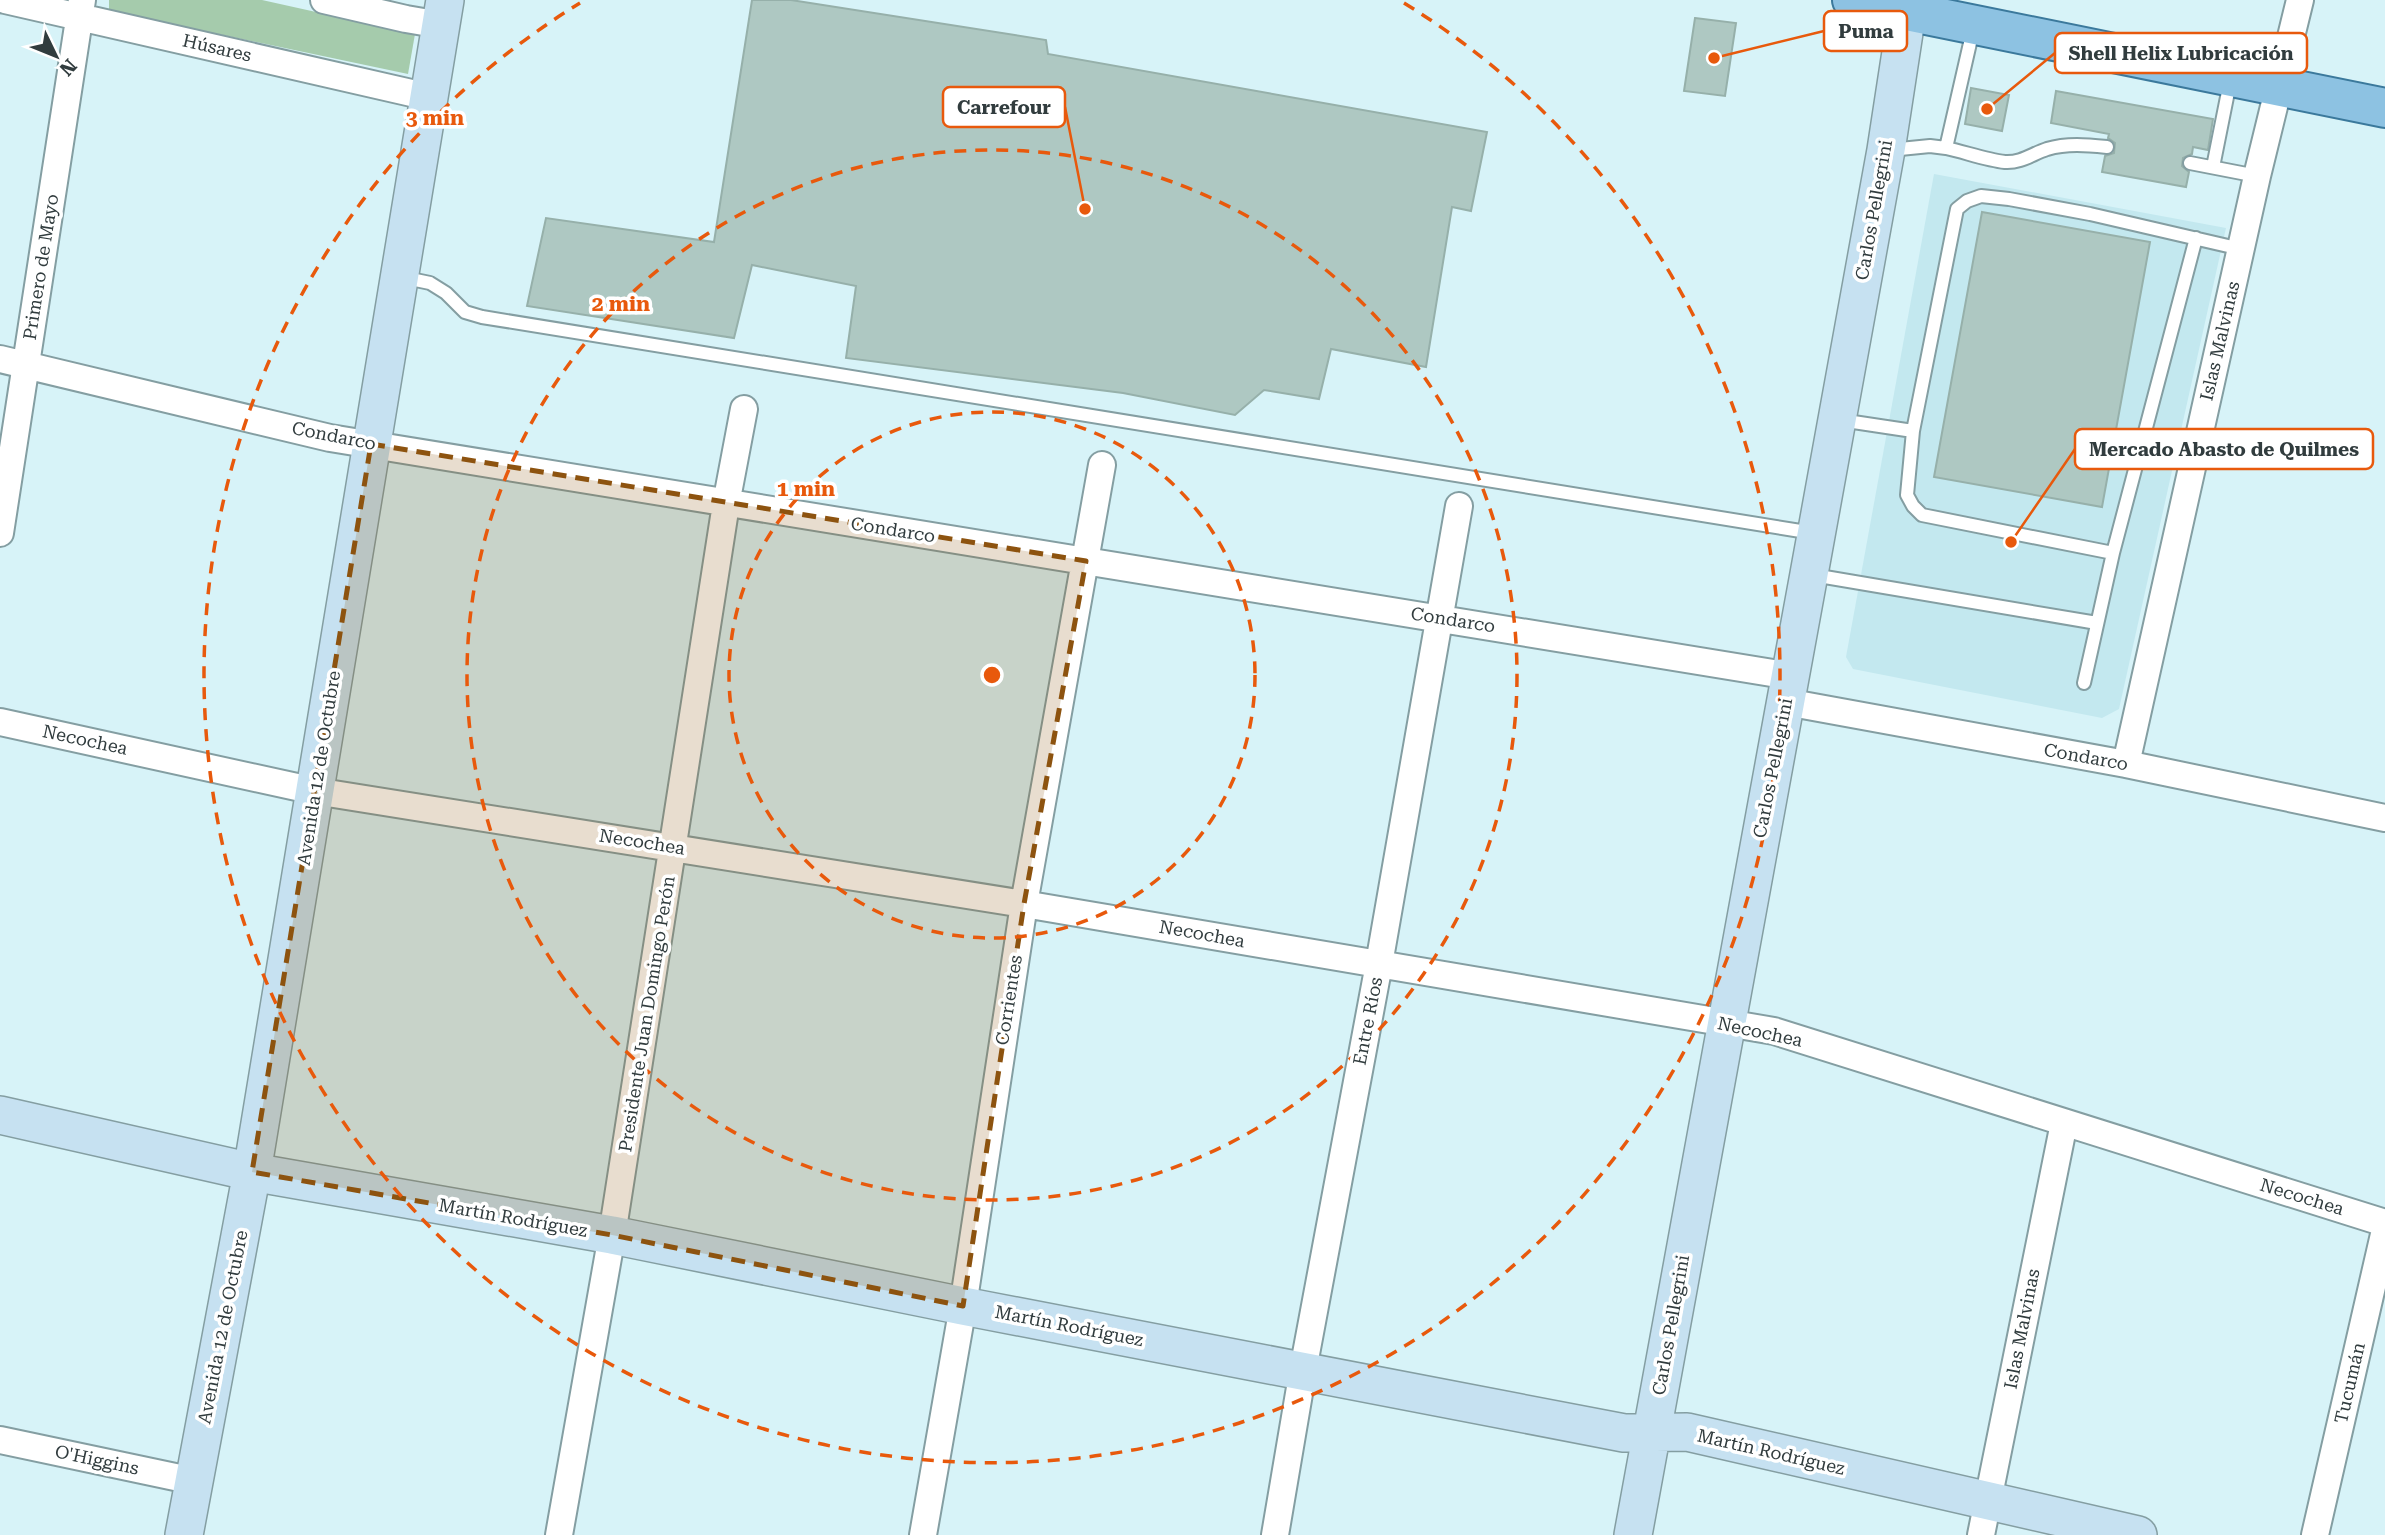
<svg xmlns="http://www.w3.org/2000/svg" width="2385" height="1535" viewBox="0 0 2385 1535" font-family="'Roboto Serif',serif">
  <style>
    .built { fill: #c3e8ef }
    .green { fill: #a5cbac }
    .building { fill: #aec8c2; stroke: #96b0aa; stroke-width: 2 }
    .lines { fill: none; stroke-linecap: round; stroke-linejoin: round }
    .lane-casing { stroke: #849ea2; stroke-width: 16 }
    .street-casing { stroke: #849ea2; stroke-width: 30 }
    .secondary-casing { stroke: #849ea2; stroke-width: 40 }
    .primary-casing { stroke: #3b799c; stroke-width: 42 }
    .lane { stroke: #fff; stroke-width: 12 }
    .street { stroke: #fff; stroke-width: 26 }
    .secondary { stroke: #c6e1f1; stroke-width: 37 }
    .primary { stroke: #8dc2e2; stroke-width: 38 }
    .marked { fill: #8d530f; fill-opacity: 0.2; stroke: #8d530f; stroke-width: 5; stroke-dasharray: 14 9; stroke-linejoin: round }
    .ring { fill: none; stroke: #e8590c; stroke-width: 3.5; stroke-dasharray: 12 9 }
    .labels { text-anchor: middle; stroke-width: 7; stroke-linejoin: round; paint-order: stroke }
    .street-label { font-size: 18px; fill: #313c3e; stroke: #fff }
    .centre { fill: #e8590c; stroke: #fff; stroke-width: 3.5 }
    .ring-label { font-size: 21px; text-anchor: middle; font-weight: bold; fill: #e8590c; stroke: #fff; stroke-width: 7; stroke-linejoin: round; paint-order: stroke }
    .leader { fill: none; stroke: #e8590c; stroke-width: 2.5 }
    .callout-dot { fill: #e8590c; stroke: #fff; stroke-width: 2.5 }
    .callout { fill: #fff; stroke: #e8590c; stroke-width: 2.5 }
    .callout-label { font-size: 19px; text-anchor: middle; font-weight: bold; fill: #313c3e }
  </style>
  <rect width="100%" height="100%" fill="#d7f3f8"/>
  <!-- built -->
  <path class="built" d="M 1934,174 L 2226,228 L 2119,709 L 2102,718 L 1853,669 L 1846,657 Z"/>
  <!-- green -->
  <path class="green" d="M 109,0 L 262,0 L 415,34 L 408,74 L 109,11 Z"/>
  <!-- building -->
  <path class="building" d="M 752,0 L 791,0 L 1046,40 L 1048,54 L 1487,132 L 1471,211 L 1452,207 L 1426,367 L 1331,349 L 1319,399 L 1264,390 L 1235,415 L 1123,393 L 846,358 L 856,286 L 752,265 L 734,338 L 527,306 L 546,218 L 714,242 Z
    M 1695,18 L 1736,23 L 1725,96 L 1684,91 Z
    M 1971,88 L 2009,95 L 2002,131 L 1965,124 Z
    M 2056,91 L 2213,119 L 2208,150 L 2193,147 L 2192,154 L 2183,158 L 2182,166 L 2189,172 L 2186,187 L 2102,172 L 2105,156 L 2114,153 L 2115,143 L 2108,138 L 2109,134 L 2051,123 Z
    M 1982,212 L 2150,242 L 2102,507 L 1934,477 Z"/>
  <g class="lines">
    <!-- lane casing -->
    <g class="lane-casing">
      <path id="lane" d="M 1946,148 C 1965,152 1986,160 2005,162 C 2021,163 2032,154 2047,149 C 2067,143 2087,145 2107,147
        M 1890,150 L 1930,146 L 1946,148 L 1973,30
        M 2190,163 L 2257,176
        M 2213,167 L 2230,82
        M 401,277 L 430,283 L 446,293 L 465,312 L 482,317 L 1813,533
        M 1840,420 L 1913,431
        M 2113,553 L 1922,515 L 1913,506 L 1907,495 L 1913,431 L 1957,209 L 1967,201 L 1981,196 L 2009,199 L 2090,214 L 2241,249
        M 1813,575 L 2097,623
        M 2084,683 L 2113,553 L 2196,238"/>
    </g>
    <!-- street casing -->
    <g class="street-casing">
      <path id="street" d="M 5,0 L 429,97
        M 324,0 L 406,19 L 441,25
        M 0,359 L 330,438 L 1791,676
        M 0,533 L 82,0
        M 1786,702 L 2126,764 L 2385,818
        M 0,722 L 315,791 L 1024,904 L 1774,1031 L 2385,1223
        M 2126,764 L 2257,176 L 2300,0
        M 0,1440 L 194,1481
        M 559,1535 L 612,1235 L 726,504 L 744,409
        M 923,1535 L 963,1306 L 1024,904 L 1102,465
        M 1275,1535 L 1303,1370 L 1379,964 L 1459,506
        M 1981,1535 L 2064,1123
        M 2315,1535 L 2385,1230"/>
    </g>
    <!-- secondary casing -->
    <g class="secondary-casing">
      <path id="secondary" d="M 0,1115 L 252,1172 L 612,1235 L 963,1306 L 1624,1433 L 1687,1432 L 2138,1535
        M 184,1535 L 252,1172 L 445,0
        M 1633,1535 L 1809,574 L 1886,150 L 1909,0"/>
    </g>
    <!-- primary casing -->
    <g class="primary-casing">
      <path id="primary" d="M 1852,0 L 2385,108"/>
    </g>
    <!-- lane -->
    <use href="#lane" class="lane"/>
    <!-- street -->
    <use href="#street" class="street"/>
    <!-- secondary -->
    <use href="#secondary" class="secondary"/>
    <!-- primary -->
    <use href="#primary" class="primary"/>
  </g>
  <!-- marked area -->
  <path class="marked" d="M 371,444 L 1086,561 L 1024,904 L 963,1306 L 612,1235 L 252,1172 Z"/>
  <!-- distance rings -->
  <g class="ring">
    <circle cx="992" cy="675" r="263"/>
    <circle cx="992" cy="675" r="525"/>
    <path d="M1404 3A788 788 0 1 1 580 3"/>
  </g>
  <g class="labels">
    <!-- street labels -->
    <g class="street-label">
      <text transform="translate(217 48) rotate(13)" y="6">Húsares</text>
      <text transform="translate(1874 210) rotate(-80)" y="6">Carlos Pellegrini</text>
      <text transform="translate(41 267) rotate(-81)" y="6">Primero de Mayo</text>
      <text transform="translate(2220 341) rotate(-77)" y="6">Islas Malvinas</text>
      <text transform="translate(334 436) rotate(11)" y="6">Condarco</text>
      <text transform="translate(893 530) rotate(9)" y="6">Condarco</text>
      <text transform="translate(1453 620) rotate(9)" y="6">Condarco</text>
      <text transform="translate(85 740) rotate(12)" y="6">Necochea</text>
      <text transform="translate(2086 757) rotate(10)" y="6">Condarco</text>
      <text transform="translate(319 768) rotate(-81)" y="6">Avenida 12 de Octubre</text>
      <text transform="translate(1773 768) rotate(-79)" y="6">Carlos Pellegrini</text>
      <text transform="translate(642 842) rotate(9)" y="6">Necochea</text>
      <text transform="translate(1202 934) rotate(10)" y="6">Necochea</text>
      <text transform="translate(1009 1000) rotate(-81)" y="6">Corrientes</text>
      <text transform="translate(647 1014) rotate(-81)" y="6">Presidente Juan Domingo Perón</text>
      <text transform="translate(1368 1021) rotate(-79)" y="6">Entre Ríos</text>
      <text transform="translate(1760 1032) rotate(12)" y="6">Necochea</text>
      <text transform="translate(2302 1197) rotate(17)" y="6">Necochea</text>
      <text transform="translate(513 1218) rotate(10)" y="6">Martín Rodríguez</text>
      <text transform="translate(1671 1325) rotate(-80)" y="6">Carlos Pellegrini</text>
      <text transform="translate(1069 1326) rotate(11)" y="6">Martín Rodríguez</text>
      <text transform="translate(223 1327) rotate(-79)" y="6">Avenida 12 de Octubre</text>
      <text transform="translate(2022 1329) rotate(-79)" y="6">Islas Malvinas</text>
      <text transform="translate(2350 1383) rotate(-77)" y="6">Tucumán</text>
      <text transform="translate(1771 1452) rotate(13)" y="6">Martín Rodríguez</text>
      <text transform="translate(97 1460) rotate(12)" y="6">O'Higgins</text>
    </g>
  </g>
  <circle cx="992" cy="675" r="10" class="centre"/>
  <g class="ring-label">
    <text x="435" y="125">3 min</text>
    <text x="621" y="311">2 min</text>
    <text x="806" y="496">1 min</text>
  </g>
  <!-- callouts -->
  <path class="leader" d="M1714 58L1824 31M1987 109L2055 53M1085 209L1065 107M2011 542L2075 449"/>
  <g class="callout-dot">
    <circle cx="1714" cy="58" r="7"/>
    <circle cx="1987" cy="109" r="7"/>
    <circle cx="1085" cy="209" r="7"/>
    <circle cx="2011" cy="542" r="7"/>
  </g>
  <g class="callout">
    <rect x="1824" y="11" width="83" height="40" rx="7"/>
    <rect x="2055" y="33" width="252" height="40" rx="7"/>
    <rect x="943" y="87" width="122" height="40" rx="7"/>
    <rect x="2075" y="429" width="298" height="40" rx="7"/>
  </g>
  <g class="callout-label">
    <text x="1866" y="38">Puma</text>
    <text x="2181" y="60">Shell Helix Lubricación</text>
    <text x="1004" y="114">Carrefour</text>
    <text x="2224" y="456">Mercado Abasto de Quilmes</text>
  </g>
  <!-- north arrow -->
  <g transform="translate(56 56) rotate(133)" stroke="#ffffff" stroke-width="5" paint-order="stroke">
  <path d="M0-5L12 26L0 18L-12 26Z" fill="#313c3e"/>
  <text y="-10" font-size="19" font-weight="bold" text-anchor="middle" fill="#313c3e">N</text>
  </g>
</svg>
